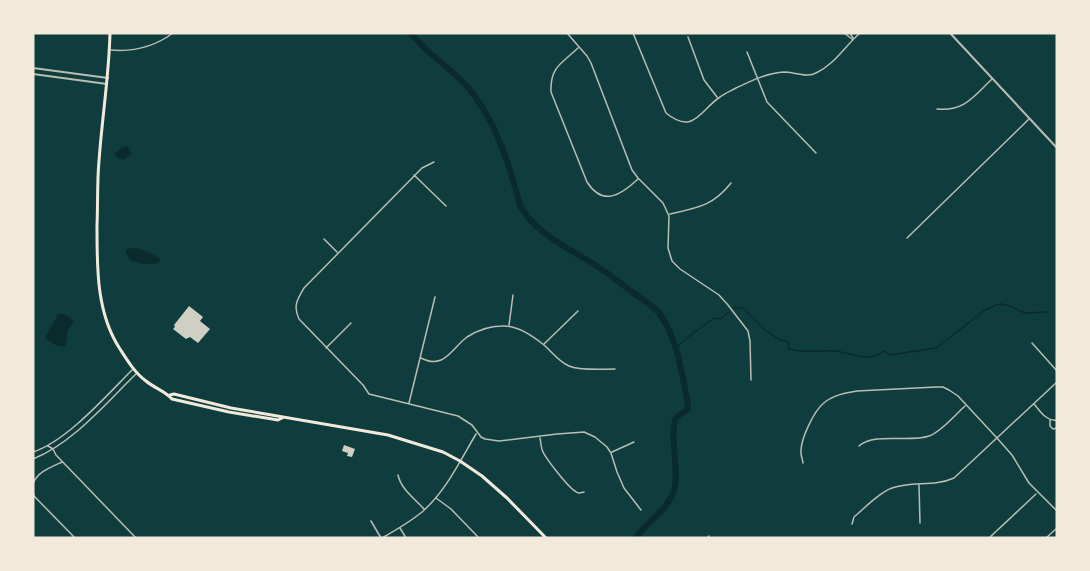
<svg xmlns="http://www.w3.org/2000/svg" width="1090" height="571" viewBox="0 0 1090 571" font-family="Spectral,serif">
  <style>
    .water { fill: #0a2a2b }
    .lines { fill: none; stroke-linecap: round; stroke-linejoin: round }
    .stream { stroke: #0a2a2b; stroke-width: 1.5 }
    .river { stroke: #0a2a2b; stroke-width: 6 }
    .building { fill: #cfcfc3 }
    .minor { stroke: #b8beb3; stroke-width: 1.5 }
    .tertiary { stroke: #b8beb3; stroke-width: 2 }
    .primary { stroke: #f1e9da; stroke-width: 3 }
  </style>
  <rect width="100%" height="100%" fill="#0f3d3e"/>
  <!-- water -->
  <path class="water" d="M 127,146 L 132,153 L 129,156 L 124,160 L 118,158 L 114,154 L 122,147 Z
    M 136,248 C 142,249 155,255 160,259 L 160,262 C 151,266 139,264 130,260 L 125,250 L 127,249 Z
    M 58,314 C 65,313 70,318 74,322 C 64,332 69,334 65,346 C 57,348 51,342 45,338 Z"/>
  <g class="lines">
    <!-- stream -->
    <path class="stream" d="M 734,308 L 743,308 L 765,330 L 780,340 L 786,341 L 789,343 L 788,348 C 797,354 823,350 835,351 C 845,352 856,357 867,357 C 873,358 879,354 885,351 L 890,355 L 936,348 L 985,310 L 996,305 L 1002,304 L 1010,306 L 1025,313 L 1048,312
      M 676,348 L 688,337 L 714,318 L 721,319 L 729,312"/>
    <!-- river -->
    <path class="river" d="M 410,33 C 417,40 423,47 430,53 C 446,67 464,80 476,98 C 499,130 510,168 520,205 C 534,232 565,246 590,262 C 606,271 620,283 635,294 C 643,300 654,306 660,314 C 678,340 682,374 688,405 L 688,409 C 684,413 679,414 677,417 C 668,427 680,476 674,491 C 667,511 647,521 636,538"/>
  </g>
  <!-- building -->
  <path class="building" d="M 189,306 L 203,317 L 200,321 L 210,329 L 198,343 L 190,337 L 186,339 L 173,329 L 175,327 L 174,325 Z
    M 344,445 L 355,449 L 352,457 L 347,456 L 348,453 L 342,451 Z"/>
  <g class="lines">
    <!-- minor -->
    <path class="minor" d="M 567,33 L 587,56 L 591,63 L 632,170 L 638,178 L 663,203 L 669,216 L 668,248 L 672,261 L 680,269 L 719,295 L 728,305 L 748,331 L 750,341 L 751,380
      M 633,33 L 666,113 C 694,136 701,109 720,97 C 725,93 731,91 736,88 C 751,81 767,73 784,72 C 794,72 807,78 816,73 C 835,64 845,46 860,33
      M 844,33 L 852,39
      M 850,33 L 853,38
      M 688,37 L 704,80 L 717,97
      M 578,48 C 561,64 550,67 551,92 L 587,182 C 603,207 621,195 638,179
      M 111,50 C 134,52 154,47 173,33
      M 747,52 L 767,102 L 816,153
      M 937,109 C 964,112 974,96 992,79
      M 434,162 L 422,168 L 304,288 C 297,300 293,306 299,319 L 363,385 L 369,394 L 458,416 L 472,425 L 481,437 L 485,439 L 499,441 L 557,434 L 584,432 L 595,437 L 607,447 L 611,453 L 617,472 L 624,488 L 641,510
      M 414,175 L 446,206
      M 670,214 C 697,208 713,206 731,183
      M 907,238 L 1029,119
      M 324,239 L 337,252
      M 509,325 L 513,295
      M 1032,343 L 1057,371
      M 544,344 L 578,311
      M 326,348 L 351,323
      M 421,358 C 444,370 451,349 467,337 C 478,330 489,326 502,326 C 517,325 533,336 544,345 C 552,352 559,362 569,366 C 580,371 603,369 615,369
      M 409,403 L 435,297
      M 1034,404 C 1040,411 1047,422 1057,420
      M 1050,420 L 1050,426 L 1053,429 L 1057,428
      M 540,438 C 541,443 541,448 543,452 C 547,460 568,487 575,491 C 578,494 580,493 584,492
      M 48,446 L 53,449 L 56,455 L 136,538
      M 859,446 C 875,432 909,443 929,436 C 941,432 955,415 965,406
      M 33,452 C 67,441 107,395 133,369
      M 612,452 L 634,442
      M 33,459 C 73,443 105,404 136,374
      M 803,463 C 803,460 801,457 801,453 C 800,440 814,410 825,402 C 834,395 845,393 857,391 L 936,387 L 943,387 L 949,390 L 958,396 L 997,438 L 1012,455 L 1029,483 L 1057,511
      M 398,475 C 401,489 414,498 424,509
      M 33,484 C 37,472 51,467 62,462
      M 919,485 L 920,523
      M 33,491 L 34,496 L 75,538
      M 436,498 L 451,509 L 479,538
      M 371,521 L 381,538
      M 852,524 L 854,517 C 865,508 878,493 892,488 C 913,481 934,487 954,478 L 1057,382
      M 400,528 L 406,538
      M 382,538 C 396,530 410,522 422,512 C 446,491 460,461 476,434
      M 707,538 L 709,536
      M 989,538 L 1036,494
      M 1046,538 L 1057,528"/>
    <!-- tertiary -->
    <path class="tertiary" d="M 950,33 L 1057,148
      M 33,68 L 108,78
      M 33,74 L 107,84"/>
    <!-- primary -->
    <path class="primary" d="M 110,33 C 109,76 102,118 99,161 C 97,182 98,203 97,225 C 97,266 96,313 120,349 C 127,360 135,373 146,381 C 154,388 165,391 172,399 L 229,412 L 278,420 L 282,418
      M 170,395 L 174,394 L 231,408 L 388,435 L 443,452 L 460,461 L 482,476 L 507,498 L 546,538"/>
  </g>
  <!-- border -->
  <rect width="1090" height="571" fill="none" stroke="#f1e9da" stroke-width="69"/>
</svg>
